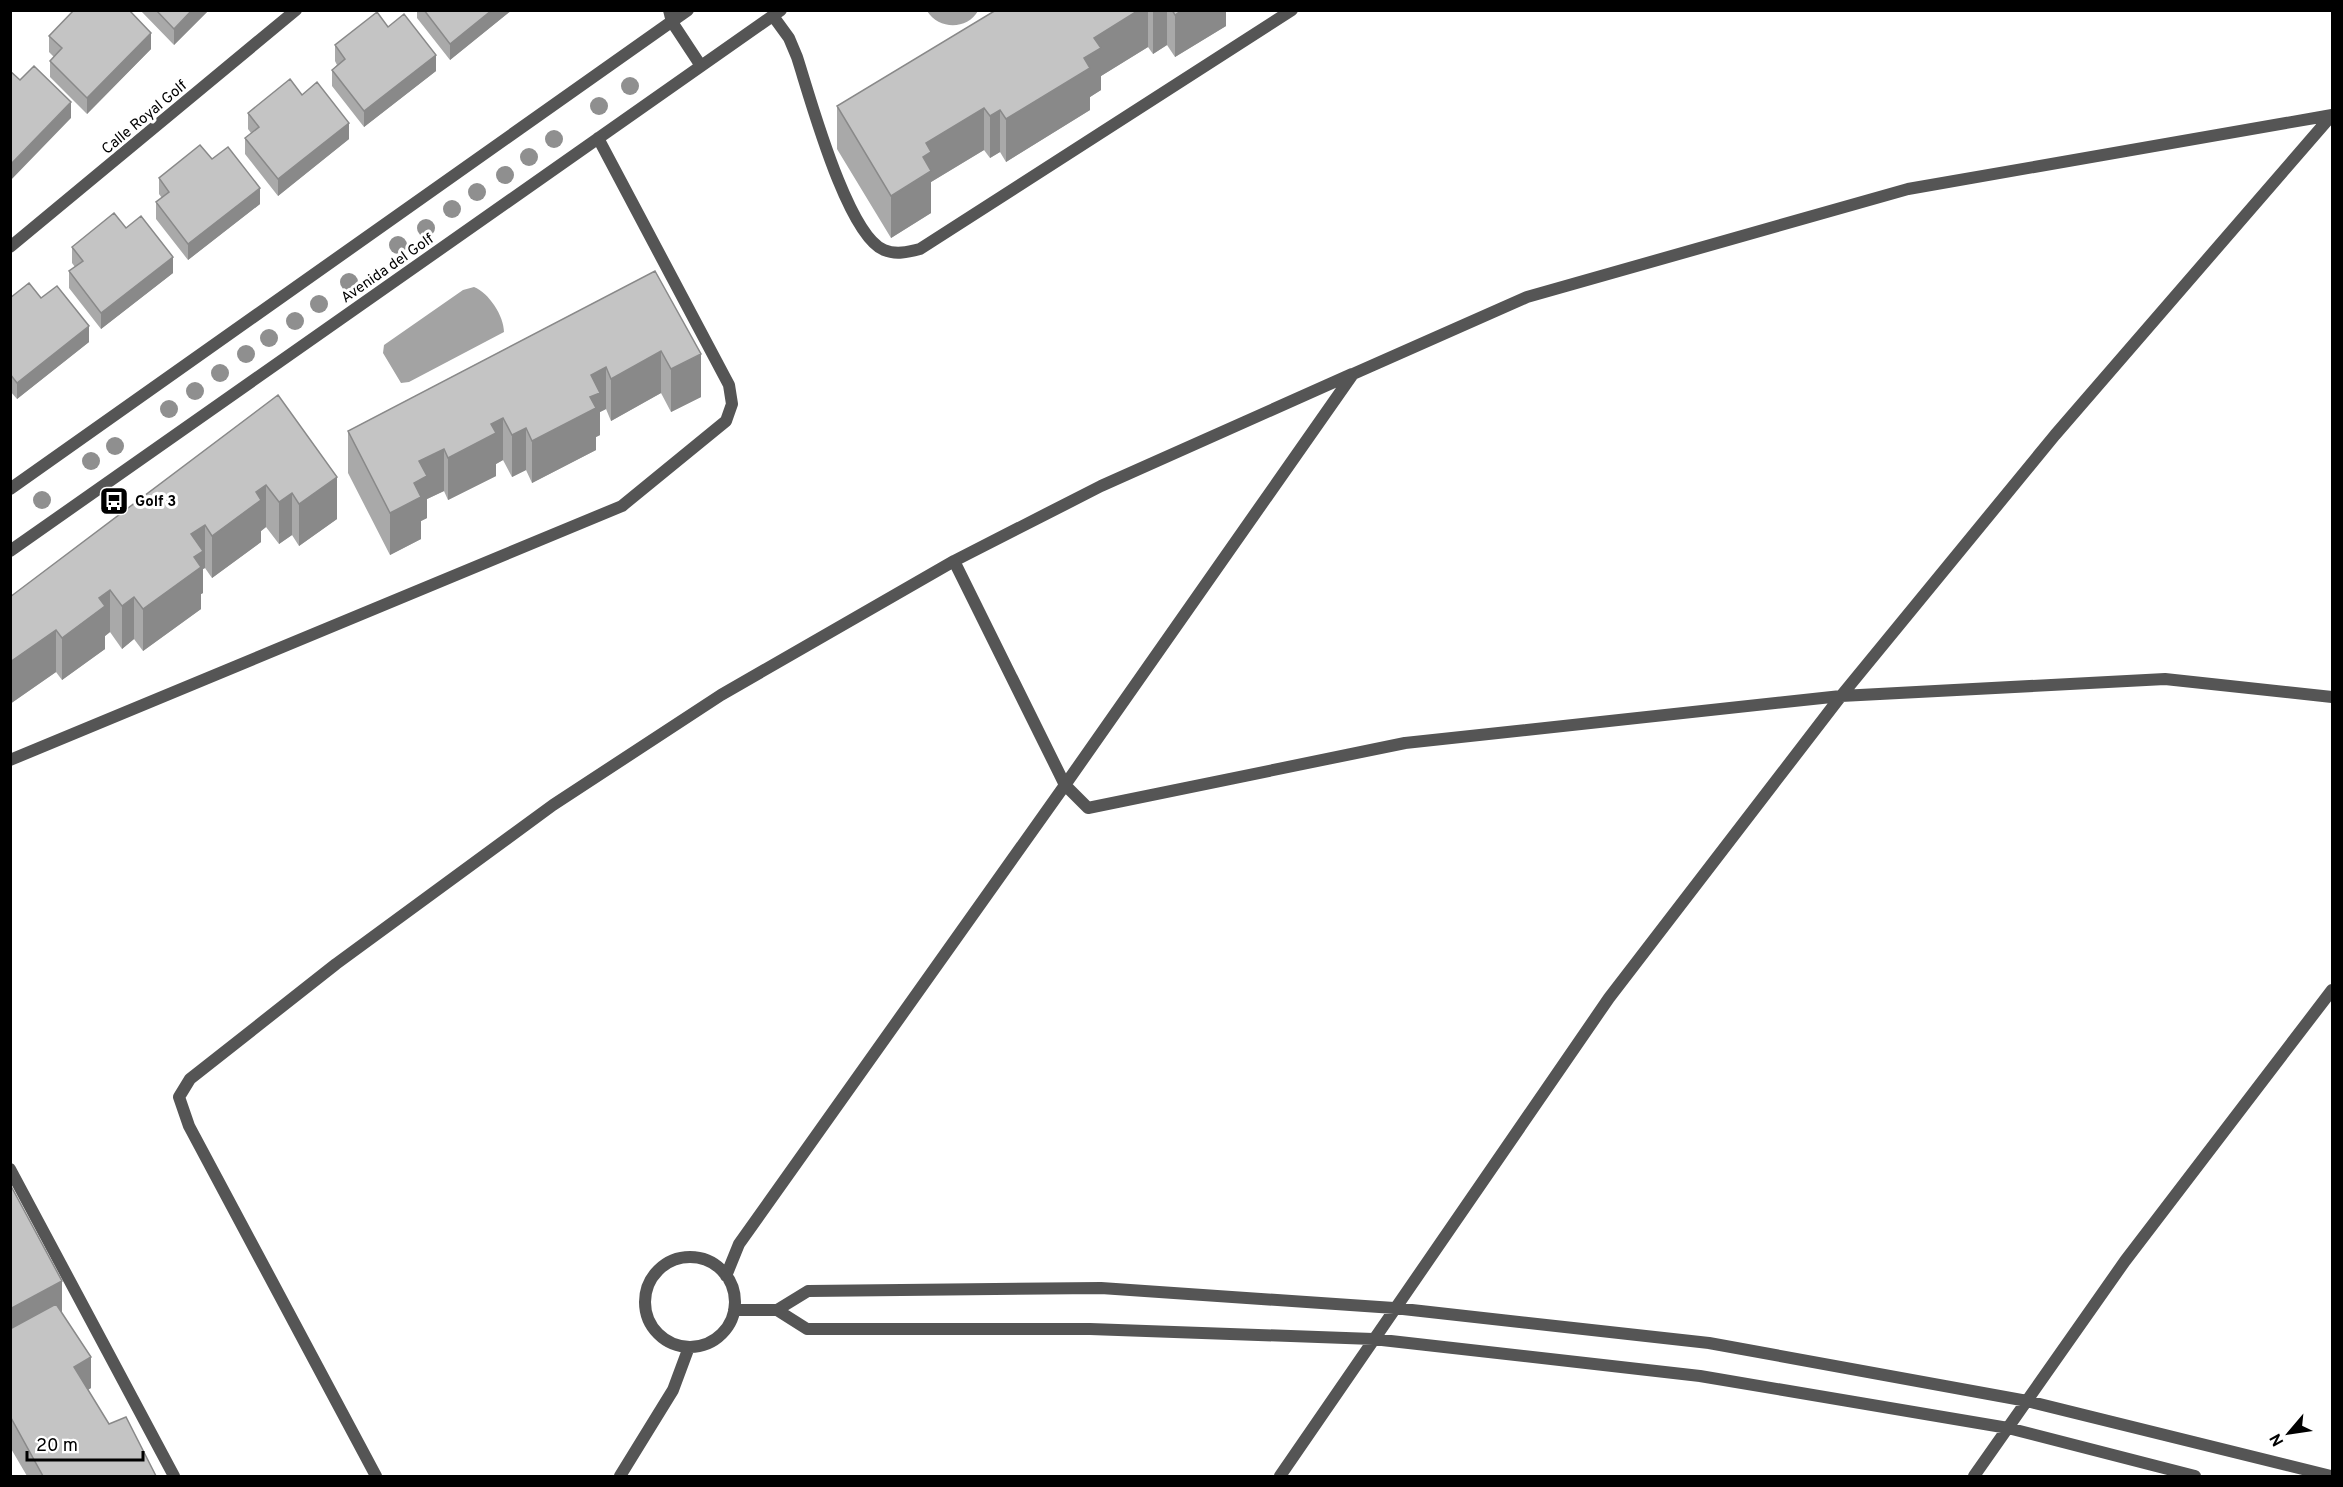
<svg xmlns="http://www.w3.org/2000/svg" width="2343" height="1487" viewBox="0 0 2343 1487" font-family="Overpass,sans-serif">
  <style>
    .water { fill: #a3a3a3 }
    .lines { fill: none; stroke-linecap: round; stroke-linejoin: round }
    .minor { stroke: #555; stroke-width: 12 }
    .tree { fill: #8f8f8f }
    .wall { fill: #a9a9a9 }
    .shaded-wall { fill: #898989 }
    .building { fill: #c4c4c4; stroke: #898989; stroke-width: 1.5 }
    .labels { text-anchor: middle; stroke-width: 6; stroke-linejoin: round; paint-order: stroke }
    .street-label { font-size: 15px; fill: #000; stroke: #fff }
    .poi-label { font-size: 15px; font-weight: bold; fill: #000; stroke: #fff; text-anchor: start }
  </style>
  <rect width="100%" height="100%" fill="#fff"/>
  <!-- water -->
  <path class="water" d="M 927,11 L 978,11 C 967,30 939,30 927,11 Z
    M 474,287 C 489,293 504,316 504,332 L 409,382 L 401,383 L 383,353 L 384,345 L 463,290 Z"/>
  <g class="lines">
    <!-- minor -->
    <path class="minor" d="M 669,10 L 672,22 L 701,66
      M 773,16 L 789,38 L 797,57 C 810,97 847,235 884,250 C 896,255 908,252 920,249 L 1292,10
      M 10,247 L 296,10
      M 10,489 L 688,10
      M 10,551 L 781,10
      M 954,561 L 1065,785 L 1088,808 L 1405,743 L 1841,696 L 2165,679 L 2332,697
      M 10,760 L 622,506 L 726,421 L 732,404 L 729,385 L 598,138
      M 10,1169 L 174,1476
      M645 1302a45 45 0 1 1 90 0a45 45 0 1 1-90 0Z
      M 726,1276 L 739,1244 L 1065,785 L 1353,374 L 1527,297 L 1908,189 L 2332,115
      M 734,1310 L 777,1310 L 808,1291 L 1101,1288 L 1394,1308 L 1709,1343 L 2027,1401 L 2331,1476
      M 777,1310 L 807,1329 L 1090,1329 L 1373,1339 L 1700,1376 L 2008,1428 L 2195,1476
      M 376,1476 L 189,1126 L 179,1097 L 190,1079 L 336,964 L 553,805 L 721,695 L 954,561 L 1101,486 L 1352,374
      M 620,1476 L 673,1390 L 689,1347
      M 1280,1476 L 1609,998 L 1841,696 L 2055,435 L 2332,115
      M 1974,1476 L 2125,1261 L 2332,990"/>
  </g>
  <!-- trees -->
  <g class="tree">
    <circle cx="630" cy="86" r="9"/>
    <circle cx="599" cy="106" r="9"/>
    <circle cx="554" cy="139" r="9"/>
    <circle cx="529" cy="157" r="9"/>
    <circle cx="505" cy="175" r="9"/>
    <circle cx="477" cy="192" r="9"/>
    <circle cx="452" cy="209" r="9"/>
    <circle cx="426" cy="228" r="9"/>
    <circle cx="398" cy="245" r="9"/>
    <circle cx="349" cy="282" r="9"/>
    <circle cx="319" cy="304" r="9"/>
    <circle cx="295" cy="321" r="9"/>
    <circle cx="269" cy="338" r="9"/>
    <circle cx="246" cy="354" r="9"/>
    <circle cx="220" cy="373" r="9"/>
    <circle cx="195" cy="391" r="9"/>
    <circle cx="169" cy="409" r="9"/>
    <circle cx="115" cy="446" r="9"/>
    <circle cx="91" cy="461" r="9"/>
    <circle cx="42" cy="500" r="9"/>
  </g>
  <!-- wall -->
  <path class="wall" d="M 140,10 L 209,10 L 174,45 Z
    M 417,10 L 512,10 L 450,60 L 417,18 Z
    M 996,10 L 1226,10 L 1226,26 L 1175,57 L 1167,45 L 1153,54 L 1148,47 L 1101,76 L 1101,90 L 1090,97 L 1090,110 L 1006,162 L 1000,152 L 990,158 L 984,150 L 931,182 L 931,213 L 891,238 L 837,149 L 837,106 Z
    M 388,27 L 436,71 L 364,127 L 332,86 L 332,70 L 337,65 L 335,61 L 335,45 Z
    M 49,36 L 151,49 L 87,114 L 50,77 L 50,61 L 54,57 L 49,52 Z
    M 302,95 L 349,139 L 278,196 L 245,154 L 245,138 L 251,133 L 248,129 L 248,113 Z
    M 212,159 L 260,204 L 188,260 L 156,219 L 156,202 L 162,198 L 159,194 L 159,178 Z
    M 126,228 L 173,273 L 101,329 L 69,288 L 69,271 L 75,267 L 72,263 L 72,247 Z
    M 655,271 L 701,397 L 671,412 L 661,393 L 611,421 L 606,409 L 600,412 L 600,435 L 596,437 L 596,450 L 532,483 L 526,470 L 512,477 L 503,460 L 496,464 L 496,476 L 448,500 L 444,491 L 427,499 L 427,518 L 421,521 L 421,539 L 390,555 L 348,473 L 348,431 Z
    M 10,298 L 41,298 L 89,342 L 17,399 L 10,391 Z
    M 278,395 L 337,519 L 299,546 L 292,535 L 279,544 L 266,527 L 261,531 L 261,542 L 212,578 L 205,568 L 203,569 L 203,593 L 201,594 L 201,609 L 143,651 L 134,639 L 122,649 L 110,632 L 105,636 L 105,649 L 62,680 L 56,672 L 10,704 L 10,597 Z
    M 10,1187 L 62,1312 L 61,1313 L 91,1388 L 88,1390 L 109,1424 L 156,1476 L 27,1476 L 10,1447 Z"/>
  <!-- shaded-wall -->
  <path class="shaded-wall" d="M 192,10 L 209,10 L 174,45 L 174,29 Z
    M 492,10 L 512,10 L 450,60 L 450,44 Z
    M 1139,10 L 1148,10 L 1148,47 L 1101,76 L 1101,90 L 1090,97 L 1090,110 L 1006,162 L 1006,119 L 1084,58 L 1094,38 Z
    M 1154,10 L 1167,10 L 1167,45 L 1153,54 L 1153,11 Z
    M 1182,10 L 1226,10 L 1226,26 L 1175,57 L 1175,15 Z
    M 151,33 L 151,49 L 87,114 L 87,98 Z
    M 436,55 L 436,71 L 364,127 L 364,111 Z
    M 71,102 L 71,118 L 10,181 L 10,165 Z
    M 984,108 L 984,150 L 931,182 L 931,213 L 891,238 L 891,196 L 923,157 L 926,143 Z
    M 1000,110 L 1000,152 L 990,158 L 990,116 Z
    M 349,123 L 349,139 L 278,196 L 278,179 Z
    M 260,188 L 260,204 L 188,260 L 188,244 Z
    M 173,257 L 173,273 L 101,329 L 101,313 Z
    M 89,326 L 89,342 L 17,399 L 17,383 Z
    M 661,351 L 661,393 L 611,421 L 611,379 Z
    M 701,354 L 701,397 L 671,412 L 671,369 Z
    M 606,367 L 606,409 L 600,412 L 600,435 L 596,437 L 596,450 L 532,483 L 532,441 L 591,375 Z
    M 503,418 L 503,460 L 496,464 L 496,476 L 448,500 L 448,458 L 491,424 Z
    M 526,428 L 526,470 L 512,477 L 512,435 Z
    M 444,449 L 444,491 L 427,499 L 427,518 L 421,521 L 421,539 L 390,555 L 390,513 L 414,483 L 419,461 Z
    M 337,477 L 337,519 L 299,546 L 299,504 Z
    M 266,485 L 266,527 L 261,531 L 261,542 L 212,578 L 212,536 L 256,492 Z
    M 292,493 L 292,535 L 279,544 L 279,502 Z
    M 205,525 L 205,568 L 203,569 L 203,593 L 201,594 L 201,609 L 143,651 L 143,609 L 191,534 Z
    M 110,590 L 110,632 L 105,636 L 105,649 L 62,680 L 62,638 L 99,598 Z
    M 134,597 L 134,639 L 122,649 L 122,606 Z
    M 56,630 L 56,672 L 10,704 L 10,662 Z
    M 62,1281 L 62,1312 L 10,1340 L 10,1309 Z
    M 91,1357 L 91,1388 L 74,1397 L 74,1367 Z"/>
  <!-- building -->
  <path class="building" d="M 74,10 L 129,10 L 151,33 L 87,98 L 50,61 L 62,48 L 49,36 Z
    M 156,10 L 192,10 L 174,29 Z
    M 424,10 L 492,10 L 450,44 Z
    M 996,10 L 1139,10 L 1094,38 L 1101,48 L 1084,58 L 1090,68 L 1006,119 L 1000,110 L 990,116 L 984,108 L 926,143 L 931,152 L 923,157 L 931,171 L 891,196 L 837,106 Z
    M 1172,10 L 1182,10 L 1175,15 Z
    M 377,12 L 388,27 L 404,14 L 436,55 L 364,111 L 332,70 L 345,59 L 335,45 Z
    M 34,66 L 71,102 L 10,165 L 10,71 L 20,80 Z
    M 290,79 L 302,95 L 317,82 L 349,123 L 278,179 L 245,138 L 259,127 L 248,113 Z
    M 200,145 L 212,159 L 228,147 L 260,188 L 188,244 L 156,202 L 169,192 L 159,178 Z
    M 114,213 L 126,228 L 141,216 L 173,257 L 101,313 L 69,271 L 83,261 L 72,247 Z
    M 655,271 L 701,354 L 671,369 L 661,351 L 611,379 L 606,367 L 591,375 L 600,393 L 590,397 L 596,408 L 532,441 L 526,428 L 512,435 L 503,418 L 491,424 L 496,433 L 448,458 L 444,449 L 419,461 L 427,476 L 414,483 L 421,497 L 390,513 L 348,431 Z
    M 29,283 L 41,298 L 57,286 L 89,326 L 17,383 L 10,374 L 10,298 Z
    M 278,395 L 337,477 L 299,504 L 292,493 L 279,502 L 266,485 L 256,492 L 261,500 L 212,536 L 205,525 L 191,534 L 203,551 L 194,557 L 201,567 L 143,609 L 134,597 L 122,606 L 110,590 L 99,598 L 105,606 L 62,638 L 56,630 L 10,662 L 10,597 Z
    M 11,1186 L 62,1281 L 10,1309 L 10,1187 Z
    M 56,1304 L 91,1357 L 74,1367 L 109,1424 L 126,1417 L 156,1476 L 43,1476 L 10,1416 L 10,1329 Z"/>
  <!-- icons -->
  <defs>
    <g id="bus-square" transform="scale(1.5)"><rect x="-9" y="-9" width="18" height="18" rx="4" fill="#000" stroke="#fff"/><path d="M-5-6H5V4H4V6H2V4H-2V6H-4V4H-5ZM-3.5-4V0h7V-4ZM-3.5 1.2v1.5H-2V1.2ZM2 1.2v1.5H3.5V1.2Z" fill="#fff"/></g>
  </defs>
  <g fill-rule="evenodd">
    <use href="#bus-square" x="114" y="501"/>
  </g>
  <g class="labels">
    <!-- street labels -->
    <g class="street-label">
      <text transform="translate(144 117) rotate(-40)" y="5">Calle Royal Golf</text>
      <text transform="translate(387 268) rotate(-35)" y="5">Avenida del Golf</text>
    </g>
    <!-- poi labels -->
    <g class="poi-label">
      <text x="135" y="506">Golf 3</text>
    </g>
  </g>
  <!-- border -->
  <rect width="2343" height="1487" fill="none" stroke="#000000" stroke-width="24"/>
  <!-- north arrow -->
  <g transform="translate(2289 1433) rotate(241)" stroke="#ffffff" stroke-width="4.5" paint-order="stroke">
  <path d="M0-4.5L10 22L0 15L-10 22Z" fill="#000000"/>
  <text y="-9" font-size="16" font-weight="bold" text-anchor="middle" fill="#000000">N</text>
  </g>
  <!-- scale -->
  <path d="M27 1451v9h116v-9" fill="none" stroke="#000000" stroke-width="3"/>
  <text x="36" y="1451" font-size="18" fill="#000000" stroke="#ffffff" stroke-width="4.5" paint-order="stroke">20 m</text>
</svg>
